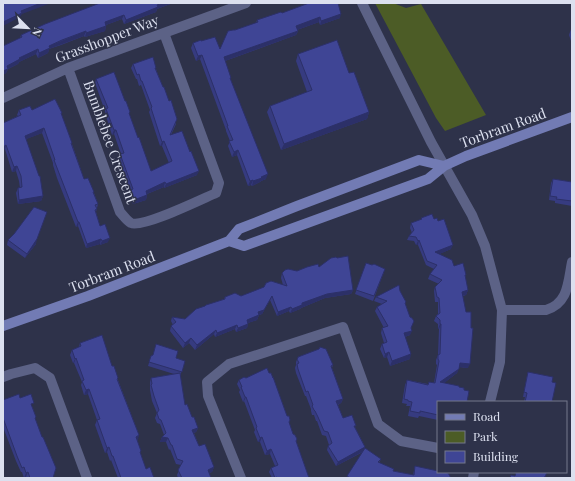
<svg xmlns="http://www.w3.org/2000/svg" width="575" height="481" viewBox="0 0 575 481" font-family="'Playfair Display',serif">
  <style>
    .green { fill: #4c5c26 }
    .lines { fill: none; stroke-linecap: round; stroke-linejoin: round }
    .minor { stroke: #5c6286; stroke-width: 10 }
    .secondary { stroke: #727bb4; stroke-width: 10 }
    .wall { fill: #363b80 }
    .shaded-wall { fill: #2c3068 }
    .building { fill: #3f4595; stroke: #2c3068 }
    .labels { text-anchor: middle; stroke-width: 3; stroke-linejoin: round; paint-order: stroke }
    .street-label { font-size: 14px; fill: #dce0ef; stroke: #2e324a }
  </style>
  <rect width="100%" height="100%" fill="#2e324a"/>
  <!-- green -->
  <path class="green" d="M 375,3 L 393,3 L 406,8 L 421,4 L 486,115 L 445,131 L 436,118 Z"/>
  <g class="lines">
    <!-- minor -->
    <path class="minor" d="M 362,3 L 431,142 L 472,215 L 485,246 L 502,310 L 500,362 L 490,402
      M 68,68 L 120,212 C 123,215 127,221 131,223 C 143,228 202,199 216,193 L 219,183 L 164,33
      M 3,98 L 68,68 L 246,3
      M 502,310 L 546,310 C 569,303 568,281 572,262
      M 3,377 L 11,374 L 35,368 L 50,378 L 87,478
      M 241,478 L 208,396 L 207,382 L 229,364 L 343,327 L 378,424 L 401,441 L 438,448
      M 473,478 L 474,472"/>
    <!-- secondary -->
    <path class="secondary" d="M 229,241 L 244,246 L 428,179 L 444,166 L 466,156 L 572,117
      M 3,326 L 88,296 L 229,241 L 239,229 L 297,206 L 419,160 L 444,166"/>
  </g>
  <!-- wall -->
  <path class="wall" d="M 100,3 L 173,3 L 157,9 L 156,12 L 124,24 L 122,19 L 106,25 L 105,31 L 85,37 L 84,36 L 61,45 L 49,49 L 48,53 L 38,58 L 36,54 L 19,62 L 18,64 L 8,69 L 6,73 L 3,75 L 3,46 L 20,38 L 21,35 Z
    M 282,13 L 340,18 L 320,25 L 319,22 L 297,30 L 298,31 L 296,35 L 225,61 L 231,80 L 266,179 L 261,181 L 260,182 L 252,186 L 251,185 L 248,186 L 237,155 L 232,157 L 228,146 L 230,141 L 226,131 L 226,130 L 200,59 L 196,61 L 191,48 L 193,43 L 201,41 L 220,49 L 235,30 L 256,23 L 257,20 Z
    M 572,28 L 572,44 L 569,35 L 571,29 Z
    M 298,54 L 349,73 L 369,112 L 367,119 L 281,150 L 267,112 L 270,106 L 307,92 L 296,61 Z
    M 133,64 L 156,69 L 176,124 L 171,135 L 197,175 L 164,188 L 164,187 L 147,194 L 146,200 L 133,204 L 129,195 L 130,191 L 118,159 L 120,154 L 121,154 L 114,134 L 112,135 L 105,113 L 105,111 L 95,83 L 96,79 L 129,114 L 138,138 L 151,171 L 169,163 L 162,146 L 160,146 L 149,112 L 150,110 L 141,85 L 139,86 L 137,79 L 136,79 L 131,68 Z
    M 19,110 L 32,110 L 62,113 L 61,114 L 72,143 L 72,144 L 84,179 L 94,192 L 94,193 L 98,204 L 96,212 L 100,226 L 108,242 L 100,245 L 100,244 L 86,248 L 78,226 L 76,227 L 57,178 L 53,165 L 53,163 L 42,133 L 26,139 L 43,196 L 41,201 L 18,204 L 16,193 L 18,188 L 20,188 L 19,181 L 16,171 L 12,172 L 5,149 L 3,150 L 3,123 L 18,116 L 17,115 Z
    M 553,179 L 572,182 L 572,206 L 555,203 L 555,201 L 549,200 L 551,183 Z
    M 421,218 L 434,219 L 438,221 L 451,249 L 439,254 L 454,266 L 465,277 L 468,290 L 466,295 L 463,296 L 468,368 L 459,367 L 457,373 L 444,383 L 438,402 L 438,420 L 419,416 L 418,418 L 408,416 L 410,406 L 406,406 L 407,404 L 402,403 L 405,385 L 407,380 L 428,384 L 429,382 L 434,383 L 437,365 L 436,364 L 436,360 L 438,355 L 439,329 L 438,329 L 438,324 L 434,321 L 436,316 L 438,314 L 438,302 L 435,302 L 434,291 L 435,287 L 439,284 L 428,279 L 430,274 L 434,269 L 426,265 L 418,245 L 416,245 L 414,241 L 407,240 L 409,236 L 412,233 L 410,228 L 411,223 L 421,220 Z
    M 8,240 L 36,244 L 25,258 L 7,245 Z
    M 366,263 L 385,269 L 373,301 L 355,294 Z
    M 319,267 L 353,290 L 351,294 L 325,298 L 301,308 L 300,309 L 290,313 L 289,311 L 277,316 L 270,300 L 262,314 L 259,315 L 257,320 L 248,323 L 247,328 L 236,332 L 235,329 L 215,337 L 214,334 L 195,350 L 189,343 L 183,348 L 170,331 L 171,326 L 173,325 L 171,321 L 172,317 L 185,319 L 224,299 L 225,297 L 241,296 L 283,285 L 281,278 L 282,273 L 297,271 Z
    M 400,291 L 405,304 L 411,328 L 410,335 L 405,337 L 410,359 L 390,366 L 387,357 L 384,358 L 380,349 L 382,344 L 384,343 L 381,333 L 382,328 L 384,328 L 375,311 L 377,307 L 382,304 L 374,301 L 376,297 Z
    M 80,343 L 112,366 L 118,378 L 118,380 L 139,435 L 137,440 L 140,453 L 146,469 L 154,478 L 118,478 L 111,460 L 110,461 L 107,452 L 105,453 L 95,425 L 97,420 L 88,394 L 84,395 L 81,385 L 82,382 L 74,363 L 73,363 L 70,355 L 72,350 L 79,347 Z
    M 151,356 L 185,361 L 180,376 L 185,405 L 198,428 L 196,432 L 194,433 L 199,446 L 214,467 L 212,472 L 209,473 L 211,478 L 178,478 L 177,475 L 181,465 L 176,464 L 170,449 L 169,450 L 166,442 L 160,442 L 162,437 L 164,435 L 160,424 L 157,423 L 155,418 L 157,413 L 152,401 L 150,390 L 150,382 L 151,378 L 174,374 L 148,366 Z
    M 298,357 L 333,365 L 332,368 L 343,399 L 341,403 L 338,405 L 343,418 L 355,427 L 365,447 L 364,451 L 381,459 L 379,463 L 393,471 L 413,475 L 415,466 L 450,478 L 346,478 L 363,452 L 336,466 L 327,450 L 328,446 L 329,445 L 326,436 L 322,435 L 317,421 L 316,421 L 314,415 L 312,415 L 311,411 L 311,409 L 306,396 L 305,396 L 296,373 L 295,368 L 296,365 L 296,362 Z
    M 528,372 L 552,382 L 552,402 L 524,402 L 525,397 L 523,397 L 527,376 Z
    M 269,373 L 273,378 L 287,416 L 290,420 L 289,423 L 296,441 L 309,478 L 272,478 L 269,472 L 271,468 L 275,466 L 270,454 L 265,455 L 260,442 L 258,442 L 254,432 L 255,430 L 244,401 L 243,402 L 239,392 L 240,390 L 237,384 L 239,380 L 246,378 Z
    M 20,398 L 33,408 L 35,420 L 53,478 L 27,478 L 26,477 L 24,478 L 22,472 L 21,472 L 16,461 L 3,427 L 3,400 Z"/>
  <!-- shaded-wall -->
  <path class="shaded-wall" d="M 41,3 L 51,3 L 22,14 L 20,17 L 3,26 L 3,22 L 21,11 Z
    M 163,3 L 173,3 L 157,9 L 156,12 L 124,24 L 126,20 Z
    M 341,14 L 340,18 L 320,25 L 321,21 Z
    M 124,15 L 122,19 L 103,26 L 105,22 Z
    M 320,17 L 319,22 L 294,31 L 296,26 Z
    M 106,26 L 105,31 L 85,37 L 86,33 Z
    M 86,31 L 84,36 L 49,49 L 48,53 L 38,58 L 39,53 L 49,46 Z
    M 298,31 L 296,35 L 222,62 L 224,57 Z
    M 38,49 L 36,54 L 19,62 L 18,64 L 6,70 L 8,69 L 6,73 L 3,75 L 3,71 L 7,66 L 19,58 Z
    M 202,55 L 200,59 L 196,61 L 198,56 Z
    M 369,112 L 367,119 L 281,150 L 284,144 Z
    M 44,128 L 42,133 L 24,140 L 25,136 Z
    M 114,130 L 116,130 L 114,134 L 112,135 Z
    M 164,141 L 162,146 L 160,146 L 162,142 Z
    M 6,145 L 5,149 L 3,150 L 3,147 Z
    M 238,150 L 237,155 L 232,157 L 234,152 Z
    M 17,166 L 16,171 L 12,172 L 14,167 Z
    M 199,171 L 197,175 L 164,188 L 166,184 Z
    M 268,174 L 266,179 L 261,181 L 260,182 L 252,186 L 253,181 L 261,177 Z
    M 253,180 L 251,185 L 248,186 L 250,181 Z
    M 165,182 L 164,187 L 144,195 L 146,191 Z
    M 147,195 L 146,200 L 133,204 L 134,200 Z
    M 43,196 L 41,201 L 18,204 L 19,200 Z
    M 78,222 L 79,222 L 78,226 L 76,227 Z
    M 110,238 L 108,242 L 100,245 L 102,241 Z
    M 37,239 L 36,244 L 25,258 L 27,254 Z
    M 101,239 L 100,244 L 86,248 L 87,244 Z
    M 419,240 L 418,245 L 416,245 L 418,241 Z
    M 453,245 L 451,249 L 433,257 L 435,252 Z
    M 353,290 L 351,294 L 325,298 L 301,308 L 300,309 L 290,313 L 292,309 L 302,303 L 327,294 Z
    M 468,290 L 466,295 L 460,296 L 462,292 Z
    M 272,296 L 270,300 L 262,314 L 259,315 L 257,320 L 245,324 L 247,320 L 258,312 Z
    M 291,307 L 289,311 L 277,316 L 278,312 Z
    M 248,324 L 247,328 L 236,332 L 238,328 Z
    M 440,324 L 441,324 L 439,329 L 438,329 Z
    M 237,325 L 235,329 L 215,337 L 217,333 Z
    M 216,330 L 214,334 L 195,350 L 197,345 Z
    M 412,331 L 410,335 L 402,338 L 404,333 Z
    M 191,338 L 189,343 L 183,348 L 185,343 Z
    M 389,352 L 387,357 L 384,358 L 385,354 Z
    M 411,354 L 410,359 L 390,366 L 392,361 Z
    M 76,358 L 74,363 L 73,363 L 75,359 Z
    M 460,363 L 470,364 L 468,368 L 459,367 Z
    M 459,369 L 457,373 L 439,387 L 440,382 Z
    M 89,389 L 88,394 L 84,395 L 86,390 Z
    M 245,397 L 246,397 L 244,401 L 243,402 Z
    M 343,399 L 341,403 L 335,406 L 336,401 Z
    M 198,428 L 196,432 L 191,434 L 192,430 Z
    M 139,435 L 138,440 L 134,441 L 136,437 Z
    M 162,437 L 168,438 L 166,442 L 160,442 Z
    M 262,437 L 260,442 L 258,442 L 260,438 Z
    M 109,447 L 107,452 L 105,453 L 107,448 Z
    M 365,447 L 364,451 L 336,466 L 338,462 Z
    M 271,449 L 270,454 L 265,455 L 267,451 Z
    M 214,467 L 212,472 L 206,474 L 208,470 Z
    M 28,472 L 26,477 L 24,478 L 26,473 Z"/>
  <!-- building -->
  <path class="building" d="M 3,3 L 41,3 L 21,11 L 22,13 L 3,22 Z
    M 100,3 L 163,3 L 157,5 L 158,7 L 126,20 L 124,15 L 105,22 L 106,26 L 86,33 L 86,31 L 62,40 L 49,46 L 50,48 L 39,53 L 38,49 L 19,58 L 20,59 L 7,66 L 8,69 L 3,71 L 3,46 L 22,37 L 21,35 L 45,24 Z
    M 309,3 L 338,3 L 341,14 L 321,21 L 320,17 L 296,26 L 298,31 L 224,57 L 231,78 L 230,78 L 268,174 L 261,177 L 262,178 L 253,181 L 253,180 L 250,181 L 238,150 L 234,152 L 229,141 L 233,140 L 227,126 L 228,126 L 202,55 L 198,56 L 193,43 L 201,40 L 201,41 L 215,37 L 220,49 L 228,31 L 233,30 L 235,30 L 258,22 L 257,20 L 281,12 L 282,13 Z
    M 337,40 L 349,73 L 354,72 L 369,112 L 284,144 L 270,106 L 312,90 L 298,54 Z
    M 153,57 L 156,68 L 155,68 L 163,87 L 164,87 L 169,101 L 171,100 L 177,119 L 170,135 L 182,131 L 190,152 L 191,151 L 199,171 L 166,184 L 165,182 L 146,191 L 147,195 L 134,200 L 131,190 L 133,189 L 120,154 L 124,153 L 116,130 L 114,130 L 106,109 L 108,108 L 96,79 L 114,72 L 125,101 L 126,101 L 130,112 L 129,113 L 138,138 L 139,137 L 151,171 L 172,161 L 164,141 L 162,142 L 151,108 L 152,107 L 142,81 L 141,81 L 139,74 L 137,75 L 133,64 Z
    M 55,99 L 62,113 L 61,113 L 72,143 L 71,143 L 84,179 L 88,178 L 94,192 L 93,192 L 98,204 L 95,205 L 97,209 L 95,210 L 100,226 L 105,224 L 110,238 L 102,241 L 101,239 L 87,244 L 79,222 L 78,222 L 59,173 L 54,160 L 55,160 L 44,128 L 25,136 L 39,176 L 40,176 L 43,196 L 19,200 L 18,188 L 22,187 L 21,176 L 17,166 L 14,167 L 6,145 L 3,147 L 3,123 L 21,115 L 19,110 L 30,106 L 32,110 Z
    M 553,179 L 572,182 L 572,201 L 556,199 L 557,197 L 550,196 Z
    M 34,207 L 47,212 L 37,239 L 27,254 L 8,240 L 14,234 Z
    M 432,214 L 434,219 L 437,218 L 438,221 L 444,219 L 453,245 L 435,252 L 452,260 L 454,266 L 463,263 L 466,275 L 465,275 L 468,290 L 462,292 L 466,312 L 471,312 L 471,328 L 473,328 L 470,364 L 460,363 L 459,369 L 440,382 L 459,386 L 459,387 L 464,388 L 464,390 L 469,391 L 467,402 L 438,402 L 438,415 L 420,411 L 420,413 L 410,411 L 412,402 L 408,401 L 408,400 L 404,399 L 407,380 L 428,385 L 429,382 L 435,383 L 439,361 L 438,359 L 438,355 L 440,354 L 441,324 L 440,324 L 440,320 L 436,316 L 440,313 L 439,298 L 437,297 L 435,287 L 442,280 L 430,274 L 437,265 L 427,261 L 419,240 L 418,241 L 416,237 L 409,236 L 414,230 L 411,223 L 422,219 L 421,218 Z
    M 348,256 L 353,290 L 327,294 L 302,303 L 302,305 L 292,309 L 291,307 L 278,312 L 272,296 L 264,310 L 258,312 L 259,315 L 247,320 L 248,324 L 238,328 L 237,325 L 217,333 L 216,330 L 197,345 L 191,338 L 185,343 L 171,326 L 176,322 L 172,317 L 185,319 L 196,309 L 205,306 L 206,305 L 225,299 L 225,297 L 235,293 L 241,296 L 264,287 L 266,283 L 271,281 L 287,286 L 282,273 L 285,270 L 288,269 L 297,271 L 307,267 L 318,264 L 319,267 L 331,258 L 336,257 L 337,258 Z
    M 366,263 L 372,265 L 374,264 L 385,269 L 374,296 L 356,290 Z
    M 399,285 L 400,291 L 406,302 L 405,303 L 410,317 L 412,318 L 414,321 L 411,328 L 412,331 L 404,333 L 411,354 L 392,361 L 389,352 L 385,354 L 382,344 L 387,342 L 382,328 L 388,326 L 377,307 L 387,301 L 376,297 Z
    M 102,335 L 112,366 L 114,366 L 118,378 L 117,379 L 139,435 L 136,437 L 141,451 L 140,452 L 146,469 L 150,467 L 154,478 L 121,478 L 113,456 L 112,456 L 109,447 L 107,448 L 97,420 L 100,419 L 89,389 L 86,390 L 82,381 L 84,380 L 76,358 L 75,359 L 72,350 L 81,346 L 80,343 Z
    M 156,344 L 178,351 L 176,358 L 185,361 L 182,372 L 149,362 L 151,356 L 153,355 Z
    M 320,347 L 326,349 L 333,365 L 331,366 L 343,399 L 336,401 L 343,418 L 352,415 L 356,426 L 354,426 L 365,447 L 338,462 L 328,446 L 332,443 L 328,432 L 324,431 L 318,417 L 315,411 L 314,410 L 312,406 L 313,405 L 308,391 L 306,392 L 298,369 L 297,364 L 299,363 L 297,359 L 298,358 L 298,357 L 319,349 Z
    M 267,368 L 269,373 L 271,373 L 273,378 L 273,377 L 287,416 L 289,416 L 290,420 L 289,422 L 293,434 L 295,435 L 297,439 L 296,441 L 309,478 L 277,478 L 277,477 L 275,478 L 271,468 L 278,465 L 271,449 L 267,451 L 262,437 L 260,438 L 256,428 L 257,427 L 246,397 L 245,397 L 241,387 L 242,387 L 239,380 L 244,377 L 246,378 Z
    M 528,372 L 553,377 L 552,382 L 556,383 L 552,402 L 525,402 L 527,393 L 524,392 Z
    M 180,373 L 185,405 L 187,404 L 192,417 L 194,417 L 198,428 L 192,430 L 199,446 L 205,444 L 214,467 L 208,470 L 211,478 L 182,478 L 178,470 L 183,461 L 177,459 L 172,445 L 171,445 L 168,438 L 162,437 L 166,433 L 161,420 L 159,419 L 157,413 L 159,410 L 154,396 L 151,385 L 152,384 L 151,378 Z
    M 19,394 L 20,398 L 31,394 L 34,403 L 31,404 L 36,417 L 35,418 L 42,437 L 43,437 L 56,468 L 53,478 L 30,478 L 28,472 L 26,473 L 24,467 L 22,468 L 17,456 L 3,418 L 3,400 Z
    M 365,448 L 381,459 L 378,462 L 394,469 L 393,471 L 414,475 L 415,466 L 438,471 L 438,472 L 444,472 L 448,473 L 450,476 L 450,478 L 350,478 L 347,476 Z
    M 516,472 L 547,472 L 545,477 L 544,477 L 543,478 L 510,478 L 511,475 L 515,476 Z"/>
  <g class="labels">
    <!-- street labels -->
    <g class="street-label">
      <text transform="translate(107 39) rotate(-21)" y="5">Grasshopper Way</text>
      <text transform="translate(503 128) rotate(-20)" y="5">Torbram Road</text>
      <text transform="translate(110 142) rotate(70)" y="5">Bumblebee Crescent</text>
      <text transform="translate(112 272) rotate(-21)" y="5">Torbram Road</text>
    </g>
  </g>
  <!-- border -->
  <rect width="575" height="481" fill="none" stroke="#dce0ef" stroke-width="8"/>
  <!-- legend -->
  <rect x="437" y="401" width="130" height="72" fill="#2e324a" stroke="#74788c"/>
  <rect x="445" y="414" width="20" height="6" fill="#727bb4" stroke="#74788c"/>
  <text x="473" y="421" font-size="12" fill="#dce0ef">Road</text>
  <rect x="445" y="431" width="20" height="12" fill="#4c5c26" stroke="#74788c"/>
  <text x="473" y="441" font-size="12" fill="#dce0ef">Park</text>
  <rect x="445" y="451" width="20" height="12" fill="#3f4595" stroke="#74788c"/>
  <text x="473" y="461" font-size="12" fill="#dce0ef">Building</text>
  <!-- north arrow -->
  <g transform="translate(28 28) rotate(114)" stroke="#2e324a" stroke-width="3" paint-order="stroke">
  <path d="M0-3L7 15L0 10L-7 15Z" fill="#dce0ef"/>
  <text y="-6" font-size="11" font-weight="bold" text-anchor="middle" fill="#dce0ef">N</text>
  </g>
</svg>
